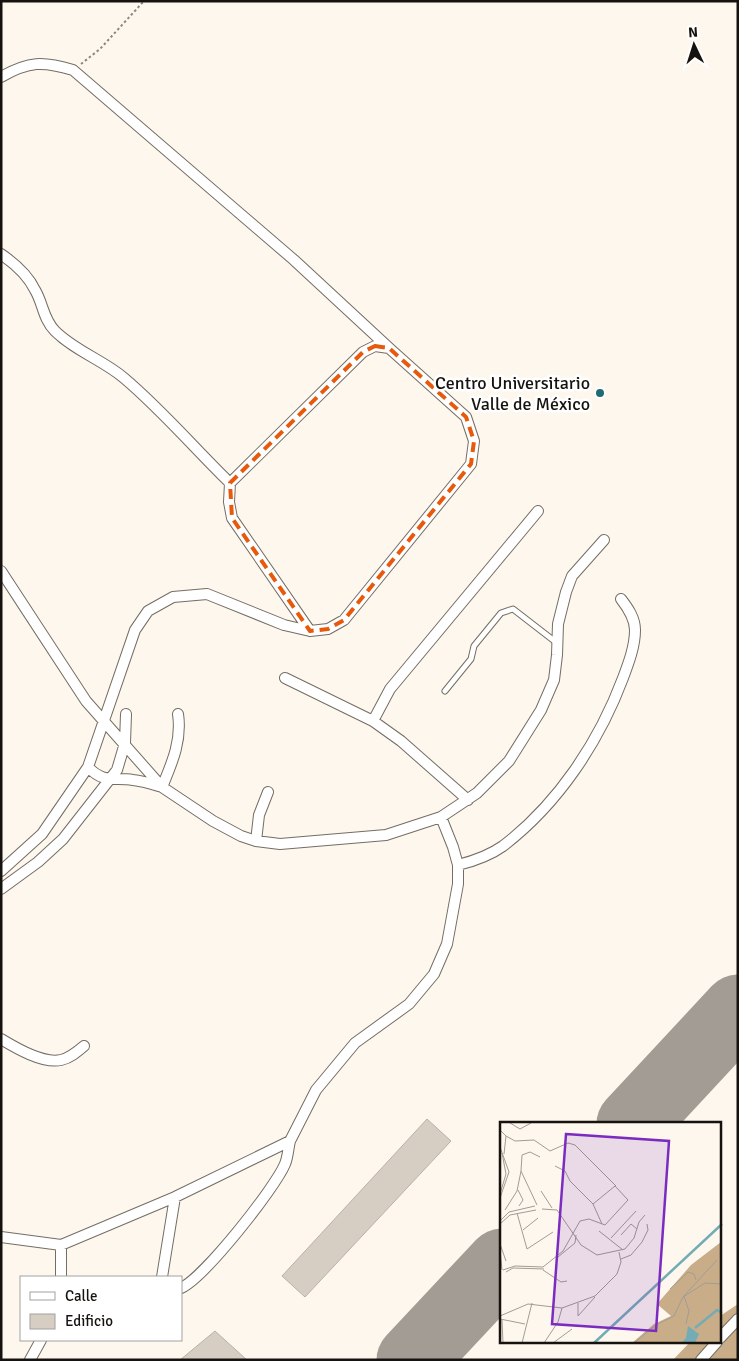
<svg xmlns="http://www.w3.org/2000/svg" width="739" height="1361" viewBox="0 0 739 1361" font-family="Signika,sans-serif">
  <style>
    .forest { fill: #c9ad88 }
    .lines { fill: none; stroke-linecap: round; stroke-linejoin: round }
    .runway { stroke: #a29c95; stroke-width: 71 }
    .building { fill: #d6cec3; stroke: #b9b1a7 }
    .service-casing { stroke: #756d64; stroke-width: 7 }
    .minor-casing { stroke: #756d64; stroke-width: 12 }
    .path { stroke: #8c8781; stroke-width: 2; stroke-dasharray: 2.5 2.5; stroke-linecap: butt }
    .service { stroke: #fff; stroke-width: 5 }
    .minor { stroke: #fff; stroke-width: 10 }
    .marked { fill: none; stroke: #e8590c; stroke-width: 4; stroke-dasharray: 10 6; stroke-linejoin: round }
    .poi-dot { fill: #206a74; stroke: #fff; stroke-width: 2 }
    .labels { text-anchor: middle; stroke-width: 5; stroke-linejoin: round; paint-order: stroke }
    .poi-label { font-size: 18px; fill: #16130f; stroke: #fff; text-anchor: end }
    .inset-river { fill: none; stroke: #74acb5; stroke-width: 2.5 }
    .inset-road { fill: none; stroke: #a19c95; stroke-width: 1 }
    .view { fill: #7b2cbf; fill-opacity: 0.15; stroke: #7b2cbf; stroke-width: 2.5 }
    .inset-edge { fill: none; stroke: #16130f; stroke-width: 2.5 }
  </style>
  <rect width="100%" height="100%" fill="#fef7ee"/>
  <!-- forest -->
  <path class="forest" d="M 738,1304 L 738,1360 L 673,1360 L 690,1342 L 720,1342 L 720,1316 Z"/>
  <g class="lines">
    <!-- runway -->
    <path class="runway" d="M 632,1124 L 738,1010
      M 412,1360 L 502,1264"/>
  </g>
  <!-- building -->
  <path class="building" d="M 427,1119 L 451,1141 L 305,1297 L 282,1276 Z
    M 215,1331 L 247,1360 L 180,1360 Z"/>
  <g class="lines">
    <!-- service casing -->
    <g class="service-casing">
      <path id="service" d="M 445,691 L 471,659 L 474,646 L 501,613 L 513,609 L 557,643"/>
    </g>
    <!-- minor casing -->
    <g class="minor-casing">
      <path id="minor" d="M 1,77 C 29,61 43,61 73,70 L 294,260 L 389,348
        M 1,254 C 14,263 28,275 35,290 C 43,303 43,319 55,331 C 75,351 103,360 124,378 C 162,410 195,449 230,483 L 229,502 L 232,518 L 310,631
        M 1,571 L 86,701 L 162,787 L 213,821 L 241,836 L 256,841 L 280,844 L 386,835 L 441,817 L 477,793 L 509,761 L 541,710 L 554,680 L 557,655 L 558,624 L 566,592 L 572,576 L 604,540
        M 285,678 L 373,721 L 401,741 L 468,800
        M 373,721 L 390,689 L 538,511
        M 88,767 C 104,784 114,777 133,780 C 143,781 152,784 162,787
        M 162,787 C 172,763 182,741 178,714
        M 256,841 L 259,815 L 268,792
        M 458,865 C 474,861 489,856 503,846 C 558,804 599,742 623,678 C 629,662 635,646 635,630 C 635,618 628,608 621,599
        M 1,871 L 42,834 L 88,767 L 135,630 L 148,611 L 173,597 L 207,594 L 284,625 L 310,631 L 328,629 L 344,620 L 471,464 L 474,441 L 466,417 L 389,348 L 375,346 L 363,352 L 230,483
        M 1,889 L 38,862 L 63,839 L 117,770 L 125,743 L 126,714
        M 1,1039 C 16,1048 43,1064 61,1060 C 70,1058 77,1052 84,1046
        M 1,1237 L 61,1245 L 175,1197 L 290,1141 L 316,1090 L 355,1043 L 409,1004 L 434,974 L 447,944 L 458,884 L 458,865 L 453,847 L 441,817
        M 61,1277 L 61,1245
        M 162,1277 L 175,1197
        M 181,1288 C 204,1278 275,1188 285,1164 C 288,1157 288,1149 290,1141
        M 720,1338 L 738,1319
        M 30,1360 L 41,1340
        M 701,1360 L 717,1342"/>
    </g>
    <!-- path -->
    <path class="path" d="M 81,64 L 100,49 L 144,1"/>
    <!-- service -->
    <use href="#service" class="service"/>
    <!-- minor -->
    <use href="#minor" class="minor"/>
  </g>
  <!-- marked area -->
  <path class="marked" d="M 375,346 L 389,348 L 466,417 L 474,441 L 471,464 L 344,620 L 328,629 L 310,631 L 232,518 L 230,483 L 363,352 Z"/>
  <!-- markers -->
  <circle class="poi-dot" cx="600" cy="393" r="5"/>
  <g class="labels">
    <!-- poi labels -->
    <g class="poi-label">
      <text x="590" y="389">Centro Universitario<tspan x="590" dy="21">Valle de México</tspan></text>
    </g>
  </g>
  <!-- overview -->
  <g transform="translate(500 1122)">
    <rect width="221" height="221" fill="#fef7ee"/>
    <path d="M 221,120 L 221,221 L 132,221 L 154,202 L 171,194 L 157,182 L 191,143 Z" fill="#c9ad88"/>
    <path d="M 188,204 L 199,212 L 195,221 L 181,221 L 186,216 Z" fill="#74acb5"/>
    <path class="inset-river" d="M 195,206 L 217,188 L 222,191M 94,221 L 222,102"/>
    <path class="inset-road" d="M 10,1 L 20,7 L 31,1M 0,8 L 6,14 L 4,32M 6,14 L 15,19 L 34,18 L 50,29 L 68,21 L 75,23 L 116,64M 0,25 L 9,50 L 0,76M 55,44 L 65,49 L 70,59 L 93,82 L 102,102M 21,49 L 22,33 L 30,30 L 40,35M 18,68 L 23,78 L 19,84M 41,69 L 52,86M 0,72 L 6,52 L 2,31M 42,87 L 57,88 L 81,123 L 97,133 L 125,127 L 134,116 L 139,100 L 145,93M 5,88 L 17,69 L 21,49 L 37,83M 17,91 L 27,127 L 53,110M 0,99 L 9,90 L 35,84M 0,102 L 10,93 L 36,88M 23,108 L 38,96M 99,109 L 123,128M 121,113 L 131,102 L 137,107M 111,116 L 136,89M 0,122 L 6,139M 0,128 L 2,148M 58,135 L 75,121 L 76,113M 121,137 L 131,133 L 142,120 L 148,108 L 147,102M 3,148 L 15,144 L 43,145 L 63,129 L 80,99 L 89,97 L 105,103 L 128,78 L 115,64 L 93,82M 43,148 L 61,160 L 67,159M 6,150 L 13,146 L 44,147M 170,167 L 188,150 L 194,152 L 196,158M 184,174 L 189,189 L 186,202M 183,175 L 217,138M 78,181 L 78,194 L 95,175M 0,194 L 28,182 L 62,186 L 95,174 L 117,152 L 121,140 L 119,130M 0,197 L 25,202M 2,198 L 3,221M 22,221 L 32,181M 44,221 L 58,200 L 62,186M 53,221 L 72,207M 134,221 L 156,203 L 174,194 L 183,175 L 205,161 L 222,162"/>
    <path class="view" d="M 66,12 L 169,19 L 156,209 L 52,202 Z"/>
    <rect width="221" height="221" class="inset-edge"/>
  </g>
  <!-- border -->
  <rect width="739" height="1361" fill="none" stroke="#16130f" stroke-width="5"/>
  <!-- legend -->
  <rect x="20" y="1276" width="162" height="65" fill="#ffffff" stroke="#a2a19f"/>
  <rect x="30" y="1292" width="25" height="8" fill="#ffffff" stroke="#a2a19f"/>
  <text x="65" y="1301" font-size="15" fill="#16130f">Calle</text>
  <rect x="30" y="1314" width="25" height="15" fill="#d6cec3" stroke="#a2a19f"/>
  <text x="65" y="1326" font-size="15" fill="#16130f">Edificio</text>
  <!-- north arrow -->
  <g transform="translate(694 45) rotate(356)" stroke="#ffffff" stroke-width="4" paint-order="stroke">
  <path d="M0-4L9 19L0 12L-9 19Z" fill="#16130f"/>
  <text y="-8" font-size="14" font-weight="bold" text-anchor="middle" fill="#16130f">N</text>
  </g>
</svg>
